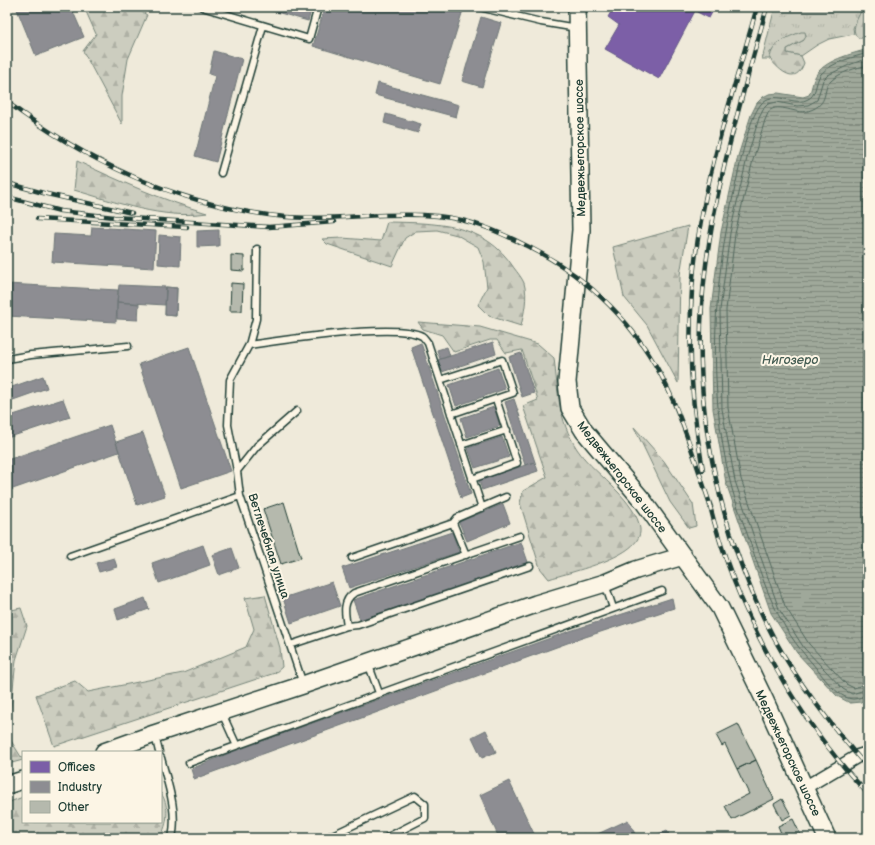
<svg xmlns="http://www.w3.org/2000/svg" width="875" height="845" viewBox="0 0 875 845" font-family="'Balsamiq Sans',sans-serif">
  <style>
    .grass { fill: url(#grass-tufts); stroke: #76857a }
    .forest { fill: url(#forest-firs); stroke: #76857a }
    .water { fill: url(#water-rules); stroke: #6c7d71 }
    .offices { fill: #7b5ea7; stroke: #5f5484 }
    .industry { fill: #8d8d92; stroke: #6c7576 }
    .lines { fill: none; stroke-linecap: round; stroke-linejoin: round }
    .shore { stroke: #52685d; stroke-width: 1 }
    .building { fill: #b5b9ad; stroke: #1f3d34 }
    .lane-casing { stroke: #1f3d34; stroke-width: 9 }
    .street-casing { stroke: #1f3d34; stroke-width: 15 }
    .secondary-casing { stroke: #1f3d34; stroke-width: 20 }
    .lane { stroke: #fcf5e5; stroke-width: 6 }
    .street { stroke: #fcf5e5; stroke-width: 12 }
    .secondary { stroke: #fcf5e5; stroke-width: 17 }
    .rail-casing { stroke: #1f3d34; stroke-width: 4.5 }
    .rail { stroke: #fcf5e5; stroke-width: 3; stroke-dasharray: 9; stroke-linecap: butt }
    .labels { text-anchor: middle; stroke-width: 4; stroke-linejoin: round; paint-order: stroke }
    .street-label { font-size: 12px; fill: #1f3d34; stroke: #fcf5e5 }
    .water-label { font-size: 13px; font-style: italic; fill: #455d53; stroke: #fcf5e5 }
  </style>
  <defs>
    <pattern id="grass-tufts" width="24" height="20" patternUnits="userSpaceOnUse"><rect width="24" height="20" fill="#cccdbf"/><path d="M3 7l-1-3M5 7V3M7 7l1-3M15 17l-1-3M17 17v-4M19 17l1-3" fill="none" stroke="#afb1a5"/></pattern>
    <pattern id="forest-firs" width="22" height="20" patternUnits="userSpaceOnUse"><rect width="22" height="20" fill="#cccdbf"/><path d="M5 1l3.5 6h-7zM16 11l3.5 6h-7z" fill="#afb1a5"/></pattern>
    <pattern id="water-rules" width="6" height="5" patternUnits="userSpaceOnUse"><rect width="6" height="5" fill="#9fa89a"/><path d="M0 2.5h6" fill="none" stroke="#818a7e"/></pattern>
  </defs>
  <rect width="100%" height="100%" fill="#efeada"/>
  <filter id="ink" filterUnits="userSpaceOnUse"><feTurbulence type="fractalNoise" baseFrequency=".025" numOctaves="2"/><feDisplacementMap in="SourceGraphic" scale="8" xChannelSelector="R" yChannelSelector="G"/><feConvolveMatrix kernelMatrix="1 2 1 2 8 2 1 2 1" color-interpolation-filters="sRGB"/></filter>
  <g filter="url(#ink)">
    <!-- grass -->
    <path class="grass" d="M 775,7 L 863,7 L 853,28 L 854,34 L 829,39 L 817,45 L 801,56 L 787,53 L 787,49 L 804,40 L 770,52 L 770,59 L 762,59 Z"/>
    <!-- forest -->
    <path class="forest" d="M 84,7 L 134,7 L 147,15 L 128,59 L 122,96 L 122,124 L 83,51 L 96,34 Z
      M 863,7 L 868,7 L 868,38 L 858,38 C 849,29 859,17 863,7 Z
      M 801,32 L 805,32 L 806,36 L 804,40 L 787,49 L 787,53 L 801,56 L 804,63 C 796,86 780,71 770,59 C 771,43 788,37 801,32 Z
      M 77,161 C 119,181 162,200 207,213 C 163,220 116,202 74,190 Z
      M 387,222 C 435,223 485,222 514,268 C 517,272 522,278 524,283 C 528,297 524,313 521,326 L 489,316 L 478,305 L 487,287 L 484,262 L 478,247 L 457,235 L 437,230 L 416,231 L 405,238 L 392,266 L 327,244 L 322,239 L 342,238 L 381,241 Z
      M 688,226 L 680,275 L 678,383 L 647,325 L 624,297 L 613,247 Z
      M 418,322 L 480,327 L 538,344 L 554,358 C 558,391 558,420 577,449 C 587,464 604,477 617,491 C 626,500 639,516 640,529 C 643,557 569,572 549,579 L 540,568 L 520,503 L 523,491 L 547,477 L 523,406 L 538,400 L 522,350 L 506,353 L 497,340 L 490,340 L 454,352 L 442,335 L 423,329 Z
      M 634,427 L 664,461 L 693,504 L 696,526 L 689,528 L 670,502 Z
      M 265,595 L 280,648 L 282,667 L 275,673 L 54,746 L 36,695 L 75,681 L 88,692 L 183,673 L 246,647 L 254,629 L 245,598 Z
      M 21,608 L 27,626 L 16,660 L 8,736 L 23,760 L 8,764 L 7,611 Z
      M 161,793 C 170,807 168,823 160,838 L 7,838 L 7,803 L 23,797 L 23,822 L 161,822 Z"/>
    <!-- water -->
    <path class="water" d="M 868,49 L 868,697 L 861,702 L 850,703 L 837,696 L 797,653 L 771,613 L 726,483 L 713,409 L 711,309 L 721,232 L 738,156 L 751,115 L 757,103 L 763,97 L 769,94 L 778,93 L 803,97 L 809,95 C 812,89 812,83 815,77 C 823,60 852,54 868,49 Z"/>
    <!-- offices -->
    <path class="offices" d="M 614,7 L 715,7 L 709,18 L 695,11 L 659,79 L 605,49 L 619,25 L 608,17 Z"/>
    <!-- industry -->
    <path class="industry" d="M 16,7 L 71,7 L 84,37 L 36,56 Z
      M 259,7 L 312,7 L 308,21 Z
      M 325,7 L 451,7 L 463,10 L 440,84 L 313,46 Z
      M 481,17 L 501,23 L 482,87 L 462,81 Z
      M 214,51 L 242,59 L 216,162 L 195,156 L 215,76 L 209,74 Z
      M 378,83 L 459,105 L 456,117 L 375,95 Z
      M 386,114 L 421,124 L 418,133 L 384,123 Z
      M 92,227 L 156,231 L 154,268 L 52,262 L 54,234 L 91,236 Z
      M 219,230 L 219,246 L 197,247 L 197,231 Z
      M 159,235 L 181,237 L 180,266 L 158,264 Z
      M 7,284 L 118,290 L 116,322 L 7,316 Z
      M 119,285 L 166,287 L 165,305 L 117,302 Z
      M 166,287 L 177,288 L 176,316 L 165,315 Z
      M 166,287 L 177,288 L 176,316 L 165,315 Z
      M 117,302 L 139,304 L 138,320 L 117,319 Z
      M 493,342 L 496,354 L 442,372 L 438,360 Z
      M 421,343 L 471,494 L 461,498 L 411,347 Z
      M 189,347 L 231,471 L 181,488 L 139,364 Z
      M 447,347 L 450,356 L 440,359 L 437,350 Z
      M 521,353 L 534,393 L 522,397 L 509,357 Z
      M 498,368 L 505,389 L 456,406 L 449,385 Z
      M 43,376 L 47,388 L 13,400 L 9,388 Z
      M 63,399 L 70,417 L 7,438 L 7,417 Z
      M 514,399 L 535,462 L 525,465 L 505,402 Z
      M 494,407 L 500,426 L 467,437 L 461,418 Z
      M 110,425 L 119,452 L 7,491 L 7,460 Z
      M 143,433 L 165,496 L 137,505 L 116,442 Z
      M 502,437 L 509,457 L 475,468 L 468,448 Z
      M 535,462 L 538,471 L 482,490 L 479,480 Z
      M 503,504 L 510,523 L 467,541 L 459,522 Z
      M 452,532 L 459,552 L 349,588 L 342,568 Z
      M 521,542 L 528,562 L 360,620 L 353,600 Z
      M 203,545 L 210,565 L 159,583 L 152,563 Z
      M 232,548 L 239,568 L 219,575 L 212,555 Z
      M 114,558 L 117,567 L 99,572 L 96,563 Z
      M 332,582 L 340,606 L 291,623 L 283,598 Z
      M 145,598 L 149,609 L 118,620 L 115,609 Z
      M 672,598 L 674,608 L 573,641 L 194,779 L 191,769 L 232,752 L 570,631 Z
      M 486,730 L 496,752 L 482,758 L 472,737 Z
      M 509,781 L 536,838 L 499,838 L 480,795 Z
      M 628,820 L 636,836 L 632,838 L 589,838 Z
      M 667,830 L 670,838 L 651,838 Z
      M 584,834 L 588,838 L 575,838 Z"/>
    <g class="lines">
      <!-- shore -->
      <path class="shore" d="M 868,53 C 854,57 832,62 821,74 C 814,83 818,96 806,100 C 792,106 774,89 761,104 C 748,120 740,165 735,187 C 713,283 707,384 730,481 C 735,502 744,524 751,545 C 766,590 779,627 812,663 C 822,675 837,698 853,699 C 859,699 863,696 868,694
        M 868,58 L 849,65 L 828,75 L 823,80 L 817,100 L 808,105 L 797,106 L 777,102 L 768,104 L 764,108 L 759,118 L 747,158 L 730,233 L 720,310 L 722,409 L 735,481 L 759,552 L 779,609 L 804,648 L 843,689 L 852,694 L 868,689
        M 868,65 C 856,68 840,72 831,81 C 821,89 831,104 808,111 C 796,115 779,102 769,111 L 765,120 L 753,160 L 735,234 L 726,310 L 728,408 L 741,479 L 785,606 L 809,644 L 846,684 L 854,688 L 868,683"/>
    </g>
    <!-- building -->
    <path class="building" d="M 231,255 L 244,256 L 244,271 L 231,270 Z
      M 231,283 L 243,284 L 242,311 L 230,311 Z
      M 284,502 L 301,558 L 281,564 L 263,509 Z
      M 738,724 L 756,760 L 737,769 L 725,744 L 722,746 L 716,735 Z
      M 756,760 L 774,799 L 732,820 L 725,806 L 749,794 L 737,769 Z
      M 782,799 L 791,815 L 782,820 L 774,804 Z
      M 793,819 L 802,838 L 783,838 L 778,826 Z"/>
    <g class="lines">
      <!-- lane casing -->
      <g class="lane-casing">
        <path id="lane" d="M 202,7 L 309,39 L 318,7
          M 479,7 L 541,22 L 577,28
          M 221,173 L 263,26
          M 257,249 L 256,319 L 249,345 L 230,380 L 228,425 L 237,471 L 240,496 L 303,684
          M 249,345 C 282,340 397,322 422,336 C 424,337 426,341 428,343 L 482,508
          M 7,359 L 31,355 L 128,346
          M 440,380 L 502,360 L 513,393 L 451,414
          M 461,445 L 507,430
          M 237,471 L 257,446 L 297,411
          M 472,479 L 517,463 L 496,399
          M 453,523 L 457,518 L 506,497
          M 70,556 L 240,496
          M 352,558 L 453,523 L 466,555
          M 605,584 L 613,608
          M 347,626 C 345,614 342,601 354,593 L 520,536
          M 290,645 L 347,626 L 358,625 L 530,566
          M 368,663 L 379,693
          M 222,713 L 236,744
          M 155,735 L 159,752
          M 161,758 C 168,784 178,812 172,838
          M 189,763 L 662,591
          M 326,838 L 415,796 L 425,804 L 425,818 L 386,838"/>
      </g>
      <!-- street casing -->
      <g class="street-casing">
        <path id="street" d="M 804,788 L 858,756 L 868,753"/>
      </g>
      <!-- secondary casing -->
      <g class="secondary-casing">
        <path id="secondary" d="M 577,7 L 581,230 L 567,382 L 570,408 L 584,431 L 643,501 L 720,608 L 765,701 L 827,838
          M 104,752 L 154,734 L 303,685 L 536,604 L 605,583 L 636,570 L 683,556
          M 7,785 L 23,780"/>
      </g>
      <!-- lane -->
      <use href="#lane" class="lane"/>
      <!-- street -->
      <use href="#street" class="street"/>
      <!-- secondary -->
      <use href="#secondary" class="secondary"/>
      <!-- rail casing -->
      <g class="rail-casing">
        <path id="rail" d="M 767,7 C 740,105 709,203 702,305 C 694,417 722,541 775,640 C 800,686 833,728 868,768
          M 7,102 C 90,164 182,207 286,217 C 337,221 387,211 437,216 C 470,219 500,232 529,247 C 589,277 638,326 667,387 C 685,425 697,467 711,507
          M 7,183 L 47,194 L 132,213
          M 7,197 L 60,211 L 114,217 L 269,227 L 334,222
          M 37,219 L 187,227
          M 703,470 C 692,411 688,350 692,290 C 699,193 731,100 757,7
          M 709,502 C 735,608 792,714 868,794"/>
      </g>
      <!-- rail -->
      <use href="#rail" class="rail"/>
    </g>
  </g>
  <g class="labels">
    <!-- street labels -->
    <g class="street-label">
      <text transform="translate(580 148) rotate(-91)" y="4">Медвежьегорское шоссе</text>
      <text transform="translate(622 477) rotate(52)" y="4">Медвежьегорское шоссе</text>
      <text transform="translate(269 546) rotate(72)" y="4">Ветлечебная улица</text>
      <text transform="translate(788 753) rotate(65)" y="4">Медвежьегорское шоссе</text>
    </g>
    <!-- water labels -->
    <g class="water-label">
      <text x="790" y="364">Нигозеро</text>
    </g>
  </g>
  <!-- margin -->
  <rect width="875" height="845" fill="none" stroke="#fcf5e5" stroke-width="24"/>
  <rect x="12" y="12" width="851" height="821" fill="none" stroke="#1f3d34" stroke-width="1.5" filter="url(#ink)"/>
  <!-- legend -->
  <rect x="22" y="751" width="140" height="72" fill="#fcf5e5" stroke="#a4ab9e"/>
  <rect x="30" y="761" width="20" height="12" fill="#7b5ea7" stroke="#a4ab9e"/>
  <text x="58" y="771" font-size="12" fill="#1f3d34">Offices</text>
  <rect x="30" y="781" width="20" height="12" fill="#8d8d92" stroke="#a4ab9e"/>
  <text x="58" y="791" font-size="12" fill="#1f3d34">Industry</text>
  <rect x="30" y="801" width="20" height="12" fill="#b5b9ad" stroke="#a4ab9e"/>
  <text x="58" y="811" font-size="12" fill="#1f3d34">Other</text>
</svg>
